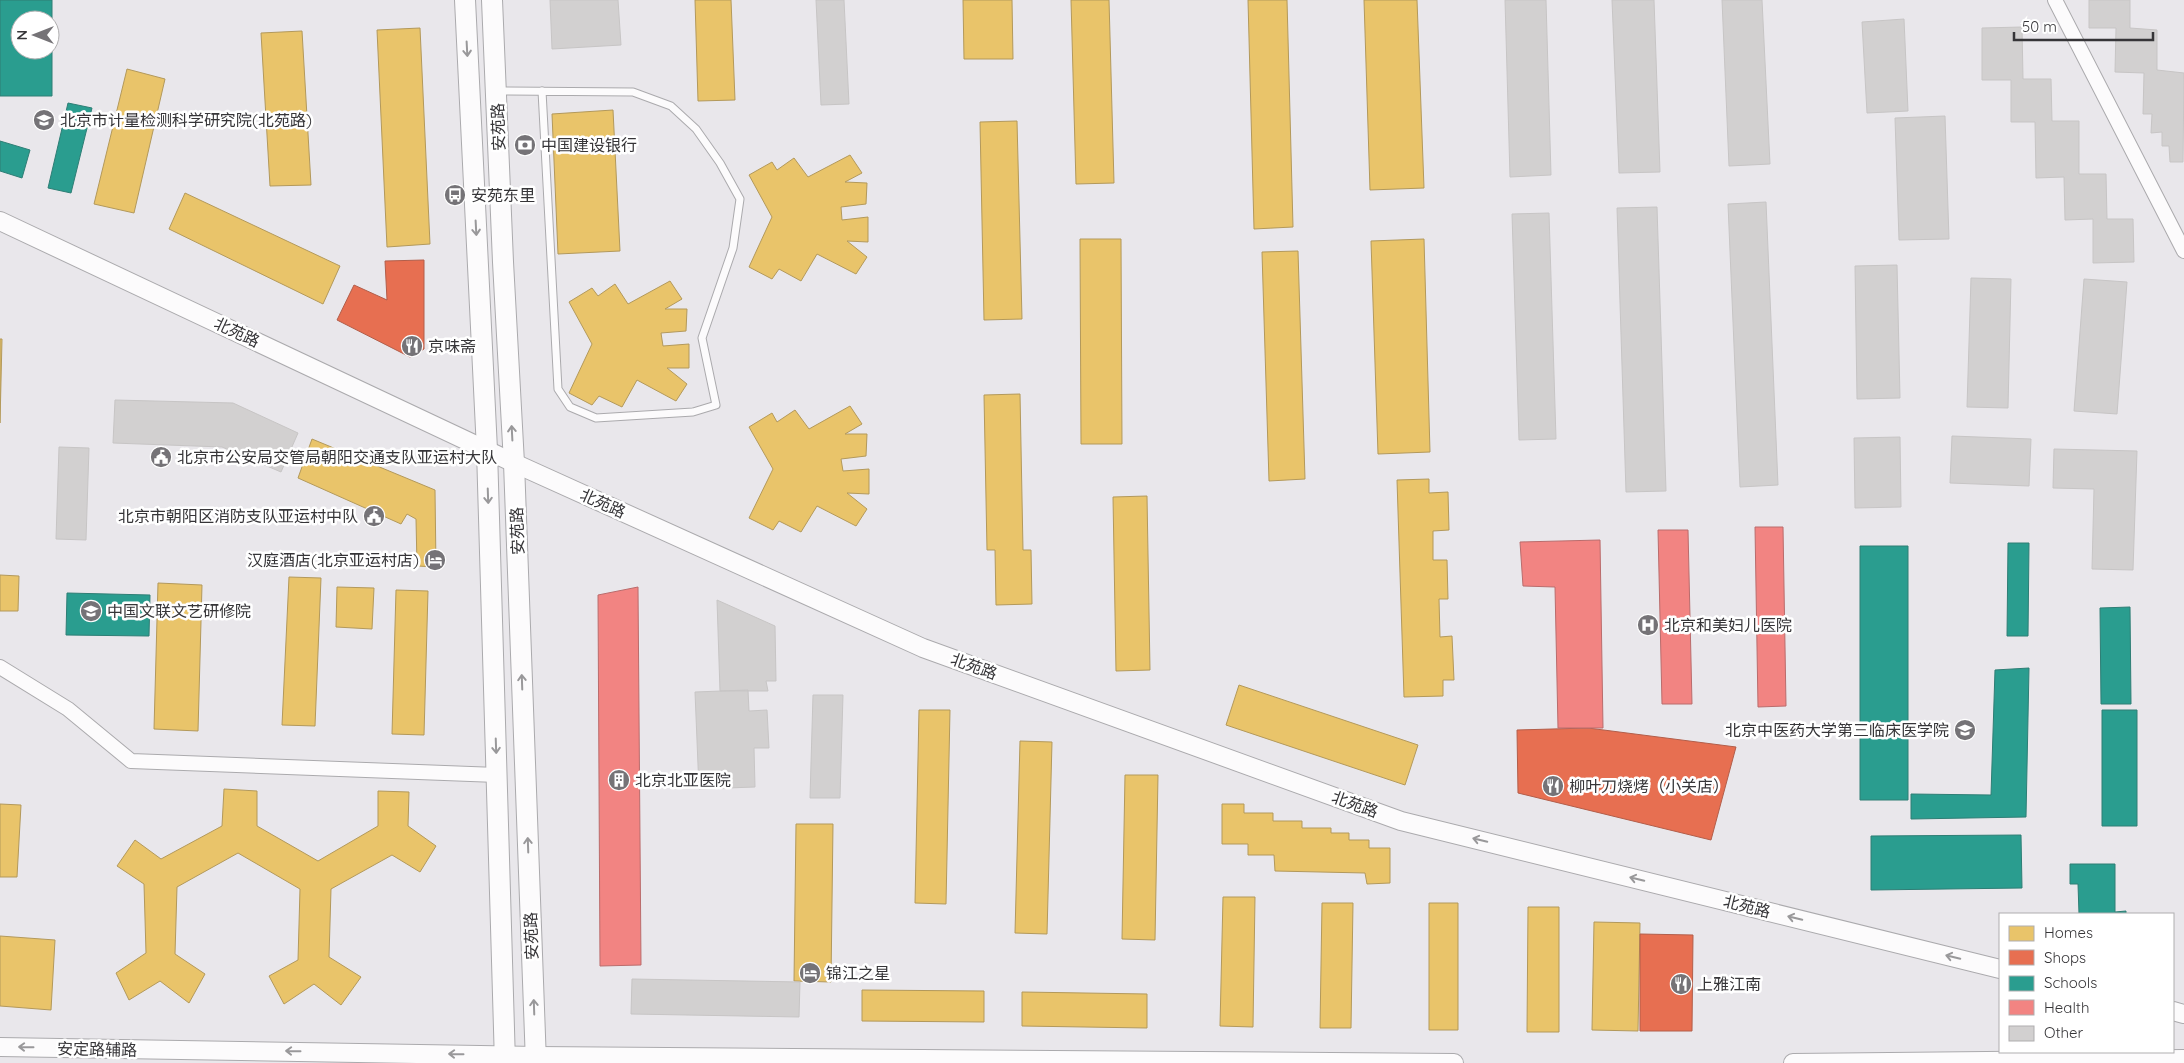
<svg xmlns="http://www.w3.org/2000/svg" width="2184" height="1063" viewBox="0 0 2184 1063" font-family="Quicksand,'Noto Sans SC',sans-serif">
  <style>
    .homes { fill: #e9c46a; stroke: #b3995b }
    .shops { fill: #e76f51; stroke: #b25e4a }
    .schools { fill: #2a9d8f; stroke: #2e7e75; fill-rule: evenodd }
    .health { fill: #f28482; stroke: #ba6c6c }
    .building { fill: #d2d0d0; stroke: #c7c5c5 }
    .lines { fill: none; stroke-linecap: round; stroke-linejoin: round }
    .service-casing { stroke: #abaaad; stroke-width: 9 }
    .minor-casing { stroke: #abaaad; stroke-width: 16 }
    .tertiary-casing { stroke: #abaaad; stroke-width: 20 }
    .secondary-casing { stroke: #abaaad; stroke-width: 22 }
    .service { stroke: #fcfbfc; stroke-width: 7 }
    .minor { stroke: #fcfbfc; stroke-width: 14 }
    .tertiary { stroke: #fcfbfc; stroke-width: 18 }
    .secondary { stroke: #fcfbfc; stroke-width: 20 }
    .oneway { stroke: #99989a }
    .labels { text-anchor: middle; stroke-width: 5; stroke-linejoin: round; paint-order: stroke }
    .poi-label { font-size: 16px; fill: #363538; stroke: #fff; text-anchor: start }
    .street-label { font-size: 16px; fill: #363538; stroke: #fff }
  </style>
  <rect width="100%" height="100%" fill="#e9e7eb"/>
  <!-- homes -->
  <path class="homes" d="M 695,0 L 731,0 L 735,100 L 698,101 Z
    M 963,0 L 1012,0 L 1013,59 L 964,59 Z
    M 1071,0 L 1109,0 L 1114,183 L 1076,184 Z
    M 1248,0 L 1287,0 L 1293,227 L 1254,229 Z
    M 1364,0 L 1417,0 L 1424,188 L 1370,190 Z
    M 420,28 L 430,244 L 387,247 L 377,30 Z
    M 302,31 L 311,185 L 270,186 L 261,33 Z
    M 127,69 L 165,79 L 134,213 L 94,204 Z
    M 613,110 L 620,251 L 558,254 L 552,114 Z
    M 1017,121 L 1022,319 L 984,320 L 980,122 Z
    M 850,155 L 862,173 L 845,182 L 867,183 L 866,204 L 841,207 L 842,220 L 868,217 L 868,242 L 847,241 L 867,257 L 856,274 L 817,254 L 801,281 L 779,269 L 772,279 L 749,267 L 772,217 L 749,175 L 772,162 L 777,170 L 794,158 L 808,177 Z
    M 185,193 L 340,266 L 323,304 L 169,229 Z
    M 1080,239 L 1121,239 L 1122,444 L 1081,444 Z
    M 1424,239 L 1430,452 L 1378,454 L 1371,241 Z
    M 1298,251 L 1305,479 L 1269,481 L 1262,252 Z
    M 670,281 L 682,299 L 665,309 L 687,309 L 686,331 L 661,333 L 663,346 L 689,344 L 689,368 L 667,368 L 687,384 L 676,401 L 637,380 L 622,407 L 599,396 L 592,405 L 569,393 L 592,344 L 569,302 L 592,288 L 598,296 L 615,284 L 628,304 Z
    M 0,339 L 2,339 L 0,423 Z
    M 1020,394 L 1023,550 L 1031,550 L 1032,604 L 996,605 L 995,550 L 987,550 L 984,395 Z
    M 850,406 L 862,424 L 845,434 L 867,434 L 866,456 L 841,459 L 843,471 L 869,469 L 869,494 L 847,493 L 867,509 L 856,526 L 817,506 L 801,532 L 779,521 L 773,530 L 749,518 L 773,469 L 749,427 L 772,413 L 777,422 L 795,410 L 809,429 Z
    M 312,439 L 435,490 L 436,567 L 417,566 L 416,519 L 407,514 L 401,524 L 298,478 Z
    M 1429,479 L 1429,493 L 1448,492 L 1449,530 L 1433,531 L 1433,560 L 1447,560 L 1448,599 L 1439,599 L 1440,637 L 1452,636 L 1454,680 L 1443,680 L 1443,696 L 1404,697 L 1397,480 Z
    M 1147,496 L 1150,670 L 1116,671 L 1113,497 Z
    M 0,575 L 19,576 L 18,611 L 0,611 Z
    M 289,577 L 321,578 L 315,726 L 282,725 Z
    M 158,583 L 202,585 L 198,731 L 154,729 Z
    M 337,587 L 374,588 L 372,629 L 336,627 Z
    M 396,590 L 428,591 L 424,735 L 392,734 Z
    M 1239,685 L 1418,745 L 1405,785 L 1226,725 Z
    M 919,710 L 950,710 L 946,904 L 915,903 Z
    M 1020,741 L 1052,742 L 1047,934 L 1015,933 Z
    M 1125,775 L 1158,775 L 1155,940 L 1122,939 Z
    M 224,789 L 257,791 L 257,826 L 318,861 L 378,826 L 378,791 L 409,792 L 408,826 L 436,846 L 420,872 L 392,855 L 331,889 L 329,957 L 361,977 L 341,1005 L 314,984 L 284,1004 L 269,976 L 298,960 L 300,889 L 238,853 L 177,887 L 175,954 L 205,974 L 189,1003 L 160,981 L 129,1000 L 116,973 L 146,953 L 144,884 L 117,866 L 135,840 L 161,859 L 222,826 Z
    M 0,804 L 21,805 L 17,877 L 0,877 Z
    M 1222,804 L 1244,804 L 1244,813 L 1273,813 L 1273,821 L 1302,821 L 1302,828 L 1331,828 L 1331,833 L 1349,833 L 1349,840 L 1369,840 L 1369,848 L 1390,848 L 1390,883 L 1367,884 L 1365,873 L 1275,871 L 1274,855 L 1248,855 L 1248,844 L 1222,844 Z
    M 796,824 L 833,824 L 831,982 L 794,981 Z
    M 1223,897 L 1255,897 L 1253,1027 L 1220,1026 Z
    M 1322,903 L 1353,903 L 1351,1028 L 1320,1028 Z
    M 1429,903 L 1458,903 L 1458,1030 L 1429,1030 Z
    M 1528,907 L 1559,907 L 1559,1032 L 1527,1032 Z
    M 1594,922 L 1640,923 L 1638,1031 L 1592,1030 Z
    M 0,936 L 55,940 L 51,1010 L 0,1006 Z
    M 862,990 L 984,991 L 984,1022 L 862,1021 Z
    M 1022,992 L 1147,994 L 1147,1028 L 1022,1026 Z"/>
  <!-- shops -->
  <path class="shops" d="M 424,260 L 424,349 L 410,357 L 337,320 L 354,285 L 387,300 L 385,261 Z
    M 1588,728 L 1736,747 L 1711,840 L 1518,793 L 1517,730 Z
    M 1640,934 L 1693,935 L 1692,1031 L 1640,1031 Z"/>
  <!-- schools -->
  <path class="schools" d="M 0,0 L 52,0 L 52,96 L 0,96 ZM 20,20 L 50,20 L 50,50 L 20,50 Z
    M 68,103 L 92,108 L 71,193 L 48,188 Z
    M 0,141 L 30,150 L 22,178 L 0,171 Z
    M 2008,543 L 2029,543 L 2028,636 L 2007,636 Z
    M 1860,546 L 1908,546 L 1908,800 L 1860,800 Z
    M 67,593 L 150,595 L 149,636 L 66,635 Z
    M 2130,607 L 2131,704 L 2101,704 L 2100,608 Z
    M 2029,668 L 2026,817 L 1911,819 L 1911,794 L 1991,795 L 1995,670 Z
    M 2102,710 L 2137,710 L 2137,826 L 2102,826 Z
    M 2021,835 L 2022,888 L 1871,890 L 1871,836 Z
    M 2070,864 L 2115,864 L 2115,912 L 2126,911 L 2126,914 L 2079,914 L 2078,884 L 2070,884 Z"/>
  <!-- health -->
  <path class="health" d="M 1755,527 L 1783,527 L 1786,706 L 1758,707 Z
    M 1658,530 L 1688,530 L 1692,704 L 1662,704 Z
    M 1600,540 L 1603,728 L 1558,728 L 1555,587 L 1523,586 L 1520,542 Z
    M 638,587 L 641,965 L 600,966 L 598,595 Z"/>
  <!-- building -->
  <path class="building" d="M 550,0 L 618,0 L 621,45 L 552,49 Z
    M 816,0 L 844,0 L 849,104 L 821,105 Z
    M 1505,0 L 1546,0 L 1551,175 L 1510,177 Z
    M 1612,0 L 1654,0 L 1660,172 L 1619,173 Z
    M 1722,0 L 1762,0 L 1770,164 L 1729,166 Z
    M 2089,0 L 2130,0 L 2130,28 L 2157,30 L 2157,70 L 2184,73 L 2183,162 L 2170,162 L 2169,146 L 2162,146 L 2162,132 L 2151,133 L 2152,114 L 2143,114 L 2144,73 L 2115,72 L 2116,28 L 2089,28 Z
    M 1904,19 L 1908,111 L 1867,113 L 1862,22 Z
    M 2022,27 L 2023,79 L 2051,79 L 2052,121 L 2079,121 L 2079,174 L 2106,174 L 2107,219 L 2133,219 L 2134,262 L 2093,263 L 2093,219 L 2065,220 L 2064,177 L 2036,178 L 2035,122 L 2011,122 L 2011,80 L 1982,80 L 1982,28 Z
    M 1945,116 L 1949,239 L 1899,240 L 1895,118 Z
    M 1766,202 L 1778,485 L 1740,487 L 1728,204 Z
    M 1657,207 L 1666,491 L 1626,492 L 1617,208 Z
    M 1549,213 L 1556,439 L 1519,440 L 1512,214 Z
    M 1897,265 L 1900,398 L 1857,399 L 1855,266 Z
    M 1971,278 L 2011,279 L 2008,408 L 1967,407 Z
    M 2084,279 L 2127,282 L 2117,414 L 2074,411 Z
    M 115,400 L 233,403 L 298,433 L 281,472 L 222,447 L 113,443 Z
    M 1952,436 L 2031,439 L 2029,486 L 1950,483 Z
    M 1900,437 L 1901,507 L 1855,508 L 1854,438 Z
    M 59,447 L 89,448 L 86,540 L 56,539 Z
    M 2054,449 L 2137,451 L 2133,570 L 2092,569 L 2094,489 L 2053,488 Z
    M 717,600 L 775,626 L 776,681 L 766,681 L 768,691 L 720,691 Z
    M 748,690 L 749,711 L 767,710 L 769,748 L 754,748 L 755,787 L 699,789 L 695,692 Z
    M 813,695 L 843,695 L 840,798 L 810,798 Z
    M 632,979 L 800,982 L 799,1017 L 631,1014 Z"/>
  <g class="lines">
    <!-- service casing -->
    <g class="service-casing">
      <path id="service" d="M 497,91 L 633,92 L 671,106 L 696,129 L 720,163 L 740,199 L 733,248 L 702,338 L 716,405 L 693,412 L 596,418 L 570,407 L 558,389 L 542,91"/>
    </g>
    <!-- minor casing -->
    <g class="minor-casing">
      <path id="minor" d="M 2055,0 L 2184,251
        M 0,667 L 68,709 L 131,761 L 497,775"/>
    </g>
    <!-- tertiary casing -->
    <g class="tertiary-casing">
      <path id="tertiary" d="M 0,221 L 514,463 L 923,648 L 1401,821 L 2000,969
        M 2173,1011 L 2184,1014
        M 0,1047 L 536,1056 L 1454,1063
        M 1793,1063 L 2184,1059"/>
    </g>
    <!-- secondary casing -->
    <g class="secondary-casing">
      <path id="secondary" d="M 465,0 L 487,450 L 505,1063
        M 492,0 L 503,262 L 514,463 L 536,1063"/>
    </g>
    <!-- service -->
    <use href="#service" class="service"/>
    <!-- minor -->
    <use href="#minor" class="minor"/>
    <!-- tertiary -->
    <use href="#tertiary" class="tertiary"/>
    <!-- secondary -->
    <use href="#secondary" class="secondary"/>
  </g>
  <!-- one-way arrows -->
  <defs><path id="oneway-shaft" d="M-6 0H5M1.5-3L5.5 0L1.5 3" fill="none" stroke-width="1.6" stroke-linecap="round" stroke-linejoin="round" transform="scale(1.25)"/></defs>
  <g class="oneway">
    <use href="#oneway-shaft" transform="translate(467 49) rotate(87)"/>
    <use href="#oneway-shaft" transform="translate(476 228) rotate(87)"/>
    <use href="#oneway-shaft" transform="translate(512 433) rotate(-93)"/>
    <use href="#oneway-shaft" transform="translate(488 496) rotate(88)"/>
    <use href="#oneway-shaft" transform="translate(522 682) rotate(-92)"/>
    <use href="#oneway-shaft" transform="translate(496 746) rotate(88)"/>
    <use href="#oneway-shaft" transform="translate(1480 840) rotate(-166)"/>
    <use href="#oneway-shaft" transform="translate(528 845) rotate(-92)"/>
    <use href="#oneway-shaft" transform="translate(1637 879) rotate(-166)"/>
    <use href="#oneway-shaft" transform="translate(1795 918) rotate(-166)"/>
    <use href="#oneway-shaft" transform="translate(1953 957) rotate(-166)"/>
    <use href="#oneway-shaft" transform="translate(534 1007) rotate(-92)"/>
    <use href="#oneway-shaft" transform="translate(26 1047) rotate(-179)"/>
    <use href="#oneway-shaft" transform="translate(293 1051) rotate(-179)"/>
    <use href="#oneway-shaft" transform="translate(456 1054) rotate(-179)"/>
  </g>
  <!-- icons -->
  <defs>
    <g id="university-disc" transform="scale(1.125)"><circle r="9.5" fill="#757377" stroke="#fff"/><path d="M0-5L7-2L0 1L-7-2ZM-4 1L0 2.5L4 1V4Q0 6-4 4Z" fill="#fff"/></g>
    <g id="bank-disc" transform="scale(1.125)"><circle r="9.5" fill="#757377" stroke="#fff"/><path d="M-6-4H6V4H-6ZM0-2.3a2.3 2.3 0 1 0 0 4.6a2.3 2.3 0 1 0 0-4.6Z" fill="#fff"/></g>
    <g id="bus-disc" transform="scale(1.125)"><circle r="9.5" fill="#757377" stroke="#fff"/><path d="M-5-6H5V4H4V6H2V4H-2V6H-4V4H-5ZM-3.5-4V0h7V-4ZM-3.5 1.2v1.5H-2V1.2ZM2 1.2v1.5H3.5V1.2Z" fill="#fff"/></g>
    <g id="restaurant-disc" transform="scale(1.125)"><circle r="9.5" fill="#757377" stroke="#fff"/><path d="M-5-6h1v4h1v-4h1v4h1v-4h1v5L-1.5 .5V6h-2V.5L-5-1ZM5-6V6H3V1.5H1.5Q1.5-4 5-6Z" fill="#fff"/></g>
    <g id="civic-disc" transform="scale(1.125)"><circle r="9.5" fill="#757377" stroke="#fff"/><path d="M-.6-6.5H3V-4.5H.6V-3L4-1V1h2V6H-6V1h2V-1L-.6-3ZM-1.2 2.5V6h2.4V2.5Z" fill="#fff"/></g>
    <g id="hotel-disc" transform="scale(1.125)"><circle r="9.5" fill="#757377" stroke="#fff"/><path d="M-6-4.5h1.5V1H6V5H4.5V3h-9V5H-6ZM-4 0a1.8 1.8 0 1 1 3.6 0ZM.5 0V-2.5h3Q6-2.5 6 0Z" fill="#fff"/></g>
    <g id="hospital-disc" transform="scale(1.125)"><circle r="9.5" fill="#757377" stroke="#fff"/><path d="M-5-5h3v3.5h4V-5h3V5h-3V1.5h-4V5h-3Z" fill="#fff"/></g>
    <g id="building-disc" transform="scale(1.125)"><circle r="9.5" fill="#757377" stroke="#fff"/><path d="M-4-6H4V6H1V3H-1V6H-4ZM-2.5-4.3h1.7v1.8h-1.7ZM.8-4.3h1.7v1.8H.8ZM-2.5-1h1.7V.8h-1.7ZM.8-1h1.7V.8H.8Z" fill="#fff"/></g>
  </defs>
  <g fill-rule="evenodd">
    <use href="#university-disc" x="44" y="120"/>
    <use href="#bank-disc" x="525" y="145"/>
    <use href="#bus-disc" x="455" y="195"/>
    <use href="#restaurant-disc" x="412" y="346"/>
    <use href="#civic-disc" x="161" y="457"/>
    <use href="#civic-disc" x="374" y="516"/>
    <use href="#hotel-disc" x="435" y="560"/>
    <use href="#university-disc" x="91" y="611"/>
    <use href="#hospital-disc" x="1648" y="625"/>
    <use href="#university-disc" x="1965" y="730"/>
    <use href="#building-disc" x="619" y="780"/>
    <use href="#restaurant-disc" x="1553" y="786"/>
    <use href="#hotel-disc" x="810" y="973"/>
    <use href="#restaurant-disc" x="1681" y="984"/>
  </g>
  <g class="labels">
    <!-- poi labels -->
    <g class="poi-label">
      <text x="60" y="126">北京市计量检测科学研究院(北苑路)</text>
      <text x="541" y="151">中国建设银行</text>
      <text x="471" y="201">安苑东里</text>
      <text x="428" y="352">京味斋</text>
      <text x="177" y="463">北京市公安局交管局朝阳交通支队亚运村大队</text>
      <text x="358" y="522" text-anchor="end">北京市朝阳区消防支队亚运村中队</text>
      <text x="419" y="566" text-anchor="end">汉庭酒店(北京亚运村店)</text>
      <text x="107" y="617">中国文联文艺研修院</text>
      <text x="1664" y="631">北京和美妇儿医院</text>
      <text x="1949" y="736" text-anchor="end">北京中医药大学第三临床医学院</text>
      <text x="635" y="786">北京北亚医院</text>
      <text x="1569" y="792">柳叶刀烧烤（小关店）</text>
      <text x="826" y="979">锦江之星</text>
      <text x="1697" y="990">上雅江南</text>
    </g>
    <!-- street labels -->
    <g class="street-label">
      <text transform="translate(498 127) rotate(-92)" y="6">安苑路</text>
      <text transform="translate(237 332) rotate(25)" y="6">北苑路</text>
      <text transform="translate(603 503) rotate(24)" y="6">北苑路</text>
      <text transform="translate(517 531) rotate(-92)" y="6">安苑路</text>
      <text transform="translate(974 666) rotate(20)" y="6">北苑路</text>
      <text transform="translate(1355 804) rotate(20)" y="6">北苑路</text>
      <text transform="translate(1747 906) rotate(14)" y="6">北苑路</text>
      <text transform="translate(531 936) rotate(-92)" y="6">安苑路</text>
      <text transform="translate(97 1049) rotate(1)" y="6">安定路辅路</text>
    </g>
  </g>
  <!-- legend -->
  <rect x="1999" y="913" width="175" height="140" fill="#ffffff" stroke="#afaeaf"/>
  <rect x="2009" y="926" width="25" height="15" fill="#e9c46a" stroke="#afaeaf"/>
  <text x="2044" y="938" font-size="15" fill="#363538">Homes</text>
  <rect x="2009" y="950" width="25" height="15" fill="#e76f51" stroke="#afaeaf"/>
  <text x="2044" y="963" font-size="15" fill="#363538">Shops</text>
  <rect x="2009" y="976" width="25" height="15" fill="#2a9d8f" stroke="#afaeaf"/>
  <text x="2044" y="988" font-size="15" fill="#363538">Schools</text>
  <rect x="2009" y="1000" width="25" height="15" fill="#f28482" stroke="#afaeaf"/>
  <text x="2044" y="1013" font-size="15" fill="#363538">Health</text>
  <rect x="2009" y="1026" width="25" height="15" fill="#d2d0d0" stroke="#afaeaf"/>
  <text x="2044" y="1038" font-size="15" fill="#363538">Other</text>
  <!-- north arrow -->
  <g transform="translate(35 35) rotate(270)"><circle r="24" fill="#ffffff" stroke="#afaeaf"/>
  <path d="M0-4L9 19L0 12L-9 19Z" fill="#757377"/>
  <text y="-8" font-size="14" font-weight="bold" text-anchor="middle" fill="#363538">N</text>
  </g>
  <!-- scale -->
  <path d="M2014 32v8h139v-8" fill="none" stroke="#363538" stroke-width="2.5"/>
  <text x="2022" y="32" font-size="15" fill="#363538" stroke="#ffffff" stroke-width="4" paint-order="stroke">50 m</text>
</svg>
